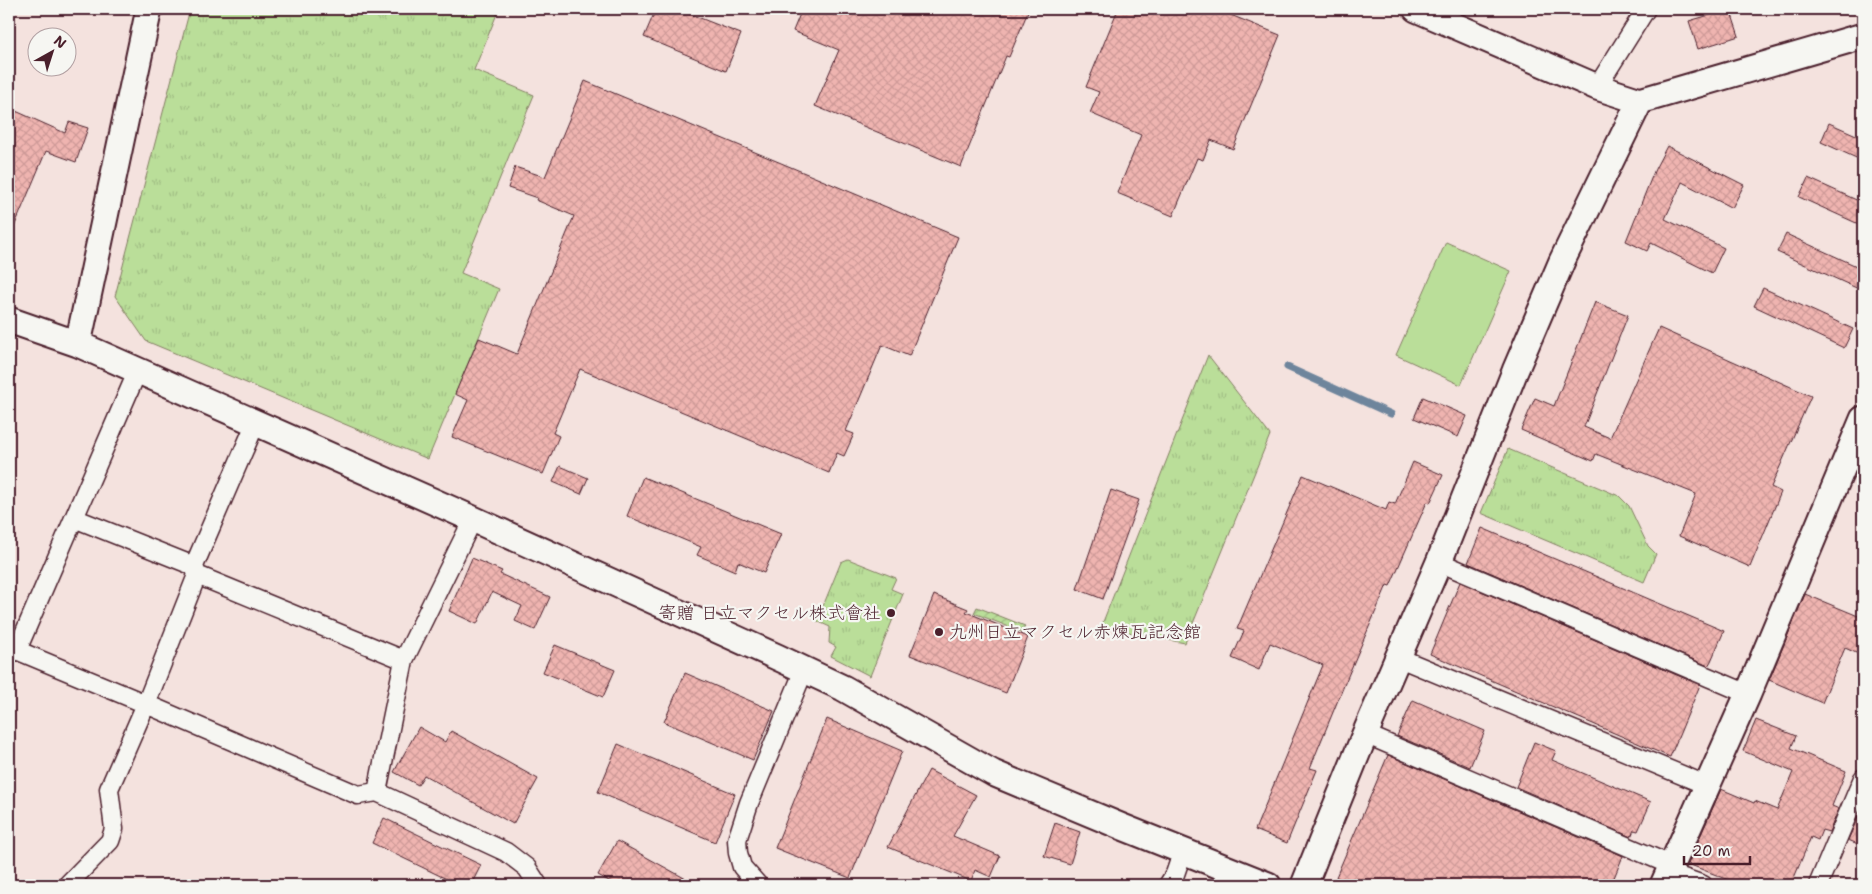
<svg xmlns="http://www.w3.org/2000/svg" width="1872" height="894" viewBox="0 0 1872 894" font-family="'Shantell Sans','Klee One',sans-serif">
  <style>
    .grass { fill: url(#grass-tufts); stroke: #827e62 }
    .garden { fill: url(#garden-furrows); stroke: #827e62 }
    .pitch { fill: #bade99; stroke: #827e62 }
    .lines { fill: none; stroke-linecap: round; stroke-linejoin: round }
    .stream { stroke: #6e859c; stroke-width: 7 }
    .building { fill: url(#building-cross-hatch); stroke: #4a1f2b }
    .street-casing { stroke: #4a1f2b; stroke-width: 21 }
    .secondary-casing { stroke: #4a1f2b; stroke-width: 29 }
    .street { stroke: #f6f6f2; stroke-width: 18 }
    .secondary { stroke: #f6f6f2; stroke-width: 25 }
    .poi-dot { fill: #4a1f2b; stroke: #f6f6f2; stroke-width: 2 }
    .labels { text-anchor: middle; stroke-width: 4.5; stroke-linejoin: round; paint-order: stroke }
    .poi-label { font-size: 18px; fill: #4a1f2b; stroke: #f6f6f2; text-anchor: end }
  </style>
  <defs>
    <pattern id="grass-tufts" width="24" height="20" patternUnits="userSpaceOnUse" patternTransform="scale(1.25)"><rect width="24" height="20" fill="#bade99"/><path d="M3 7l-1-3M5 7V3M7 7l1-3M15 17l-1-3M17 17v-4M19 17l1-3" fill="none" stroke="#a1be84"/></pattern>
    <pattern id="garden-furrows" width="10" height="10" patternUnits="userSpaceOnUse" patternTransform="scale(1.25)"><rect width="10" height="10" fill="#bade99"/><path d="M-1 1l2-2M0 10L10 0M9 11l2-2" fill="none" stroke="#a1be84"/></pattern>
    <pattern id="building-cross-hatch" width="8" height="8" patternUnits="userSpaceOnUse" patternTransform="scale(1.25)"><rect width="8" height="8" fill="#efb4b0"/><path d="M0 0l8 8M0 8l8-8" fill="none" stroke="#ce9a98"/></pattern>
  </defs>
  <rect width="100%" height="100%" fill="#f4e2de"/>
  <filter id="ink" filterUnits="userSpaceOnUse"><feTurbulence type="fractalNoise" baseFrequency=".02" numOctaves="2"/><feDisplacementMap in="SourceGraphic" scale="10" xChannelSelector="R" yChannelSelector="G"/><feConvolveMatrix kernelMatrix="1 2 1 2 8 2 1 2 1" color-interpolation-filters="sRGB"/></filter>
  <g filter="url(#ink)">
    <!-- grass -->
    <path class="grass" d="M 190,9 L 499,9 L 474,70 L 534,95 L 461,273 L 499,289 L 428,459 L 146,341 L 115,296 Z
      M 1208,355 L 1270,435 L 1185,643 L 1101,627 Z
      M 1508,449 L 1619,496 L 1629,506 L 1648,546 L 1656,554 L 1644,582 L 1481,513 Z
      M 848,559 L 896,578 L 891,589 L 903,594 L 870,676 L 831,656 L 836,647 L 829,643 L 830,627 L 817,621 L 841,562 Z"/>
    <!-- garden -->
    <path class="garden" d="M 977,607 L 1025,626 L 1022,632 L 974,613 Z"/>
    <!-- pitch -->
    <path class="pitch" d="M 1446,242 L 1511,271 L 1461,385 L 1396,355 Z"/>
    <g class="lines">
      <!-- stream -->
      <path class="stream" d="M 1287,367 L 1391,414"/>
    </g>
    <!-- building -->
    <path class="building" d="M 656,9 L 677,9 L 741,34 L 726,71 L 644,37 Z
      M 802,9 L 1029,9 L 1009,57 L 1006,56 L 961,167 L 815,106 L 839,50 L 793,31 Z
      M 1118,9 L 1216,9 L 1280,35 L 1233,149 L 1211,140 L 1203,160 L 1197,158 L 1173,216 L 1117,193 L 1141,135 L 1090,113 L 1099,92 L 1086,87 Z
      M 1730,9 L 1739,36 L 1698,49 L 1689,21 Z
      M 585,81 L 958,237 L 909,356 L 882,345 L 846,431 L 854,434 L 844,456 L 837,453 L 829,473 L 580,369 L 553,433 L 559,436 L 543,474 L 452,437 L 468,400 L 455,394 L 479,338 L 517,354 L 574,216 L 536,200 L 537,198 L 508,188 L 515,167 L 545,177 Z
      M 9,108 L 65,133 L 69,122 L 88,128 L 76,162 L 46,151 L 9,239 Z
      M 1829,123 L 1863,138 L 1863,161 L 1821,142 Z
      M 1667,146 L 1744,185 L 1732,208 L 1682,182 L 1665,219 L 1724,248 L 1712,273 L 1651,243 L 1647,251 L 1626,241 L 1655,169 Z
      M 1808,178 L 1863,203 L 1863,226 L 1799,197 Z
      M 1786,234 L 1863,269 L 1863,291 L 1777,252 Z
      M 1763,288 L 1853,329 L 1844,348 L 1754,306 Z
      M 1595,302 L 1628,315 L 1584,427 L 1610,438 L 1659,328 L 1811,396 L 1771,487 L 1781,492 L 1750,567 L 1679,536 L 1696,494 L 1596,454 L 1593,461 L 1521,430 L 1535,398 L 1554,406 Z
      M 1423,397 L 1467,416 L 1458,437 L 1414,418 Z
      M 1413,462 L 1443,475 L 1430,503 L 1427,502 L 1390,586 L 1387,585 L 1345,683 L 1310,768 L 1317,770 L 1287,843 L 1255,830 L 1323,665 L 1270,643 L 1259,670 L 1232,658 L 1244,631 L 1237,629 L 1303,475 L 1386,510 L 1389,502 L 1395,504 Z
      M 560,466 L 588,478 L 581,494 L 553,482 Z
      M 643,477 L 781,534 L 764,573 L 738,562 L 735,571 L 697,555 L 701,547 L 627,516 Z
      M 1111,490 L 1139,500 L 1103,599 L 1077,589 Z
      M 1482,528 L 1724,631 L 1711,661 L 1708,666 L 1468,563 Z
      M 472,558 L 502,571 L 500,574 L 550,597 L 535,630 L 515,621 L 522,606 L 492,592 L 477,624 L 449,611 Z
      M 1460,582 L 1700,685 L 1670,757 L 1430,654 Z
      M 1805,594 L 1863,618 L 1863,656 L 1845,648 L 1822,703 L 1769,680 Z
      M 934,595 L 968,609 L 966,612 L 1028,637 L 1006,693 L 910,655 Z
      M 555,645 L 615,670 L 603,697 L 543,672 Z
      M 685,673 L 774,711 L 753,760 L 664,722 Z
      M 1413,700 L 1485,731 L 1470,767 L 1397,736 Z
      M 827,719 L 902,751 L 850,878 L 775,848 Z
      M 1756,720 L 1796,736 L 1791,748 L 1846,771 L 1832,806 L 1839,809 L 1829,832 L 1822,830 L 1818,840 L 1811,837 L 1791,885 L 1742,885 L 1688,864 L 1721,789 L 1754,803 L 1755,801 L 1777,810 L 1793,772 L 1743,751 Z
      M 419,727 L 445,742 L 451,731 L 538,779 L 513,824 L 424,775 L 418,785 L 394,772 Z
      M 1534,742 L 1556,751 L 1552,760 L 1651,802 L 1638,831 L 1634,830 L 1631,837 L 1516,787 Z
      M 618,744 L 735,794 L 715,842 L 598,792 Z
      M 1388,755 L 1623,856 L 1611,885 L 1356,885 L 1336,877 Z
      M 929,770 L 976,795 L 953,836 L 1000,856 L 991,877 L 975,870 L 971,881 L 888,847 Z
      M 1858,817 L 1863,819 L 1863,846 L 1848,840 Z
      M 384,818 L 481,865 L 471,885 L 459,885 L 372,843 Z
      M 1055,823 L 1080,832 L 1070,864 L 1044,856 Z
      M 617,841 L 697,885 L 616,885 L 598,875 Z"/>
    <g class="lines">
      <!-- street casing -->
      <g class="street-casing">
        <path id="street" d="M 1597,87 L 1646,9
          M 74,518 L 194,566 L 197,575
          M 1439,562 L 1748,694
          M 194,566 L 256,422
          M 9,647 L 146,704 L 358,795 L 377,792 L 506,852 L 527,868 L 538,885
          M 17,650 L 138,370
          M 1397,657 L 1706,785
          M 1365,734 L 1673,866
          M 377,792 L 404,660 L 473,519
          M 1669,873 L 1703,885
          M 67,885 L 110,841 L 114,829 L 109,789 L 146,704 L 197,575 L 404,660
          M 758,885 L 742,867 L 738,853 L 737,840 L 749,803 L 804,670
          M 1168,885 L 1175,874 L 1183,851
          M 1818,885 L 1863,778"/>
      </g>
      <!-- secondary casing -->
      <g class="secondary-casing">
        <path id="secondary" d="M 1416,9 L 1597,87 L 1640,101 L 1863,36
          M 9,320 L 78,344 L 473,519 L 777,657 L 843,688 L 993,773 L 1120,826 L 1268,885
          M 78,344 L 149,9
          M 1304,885 L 1365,734 L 1439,562 L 1515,371 L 1562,261 L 1640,101
          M 1663,885 L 1748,694 L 1863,419"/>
      </g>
      <!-- street -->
      <use href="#street" class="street"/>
      <!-- secondary -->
      <use href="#secondary" class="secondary"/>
    </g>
  </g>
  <!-- markers -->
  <g class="poi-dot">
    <circle cx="891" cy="613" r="5"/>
    <circle cx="939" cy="632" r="5"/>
  </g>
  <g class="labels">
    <!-- poi labels -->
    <g class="poi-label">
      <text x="881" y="619">寄贈 日立マクセル株式會社</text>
      <text x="949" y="638" text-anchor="start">九州日立マクセル赤煉瓦記念館</text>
    </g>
  </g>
  <!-- margin -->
  <rect width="1872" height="894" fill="none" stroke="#f6f6f2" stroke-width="30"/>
  <rect x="15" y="15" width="1842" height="864" fill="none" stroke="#4a1f2b" stroke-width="2" filter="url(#ink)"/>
  <!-- north arrow -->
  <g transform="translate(52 52) rotate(39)"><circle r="24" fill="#f6f6f2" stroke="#b1a0a2"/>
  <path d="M0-4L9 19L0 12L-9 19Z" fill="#4a1f2b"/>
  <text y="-8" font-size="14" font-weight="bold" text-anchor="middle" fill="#4a1f2b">N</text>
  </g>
  <!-- scale -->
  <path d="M1684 856v8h66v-8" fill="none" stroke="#4a1f2b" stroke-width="2.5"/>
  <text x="1692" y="856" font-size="15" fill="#4a1f2b" stroke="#f6f6f2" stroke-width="4" paint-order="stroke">20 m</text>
</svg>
